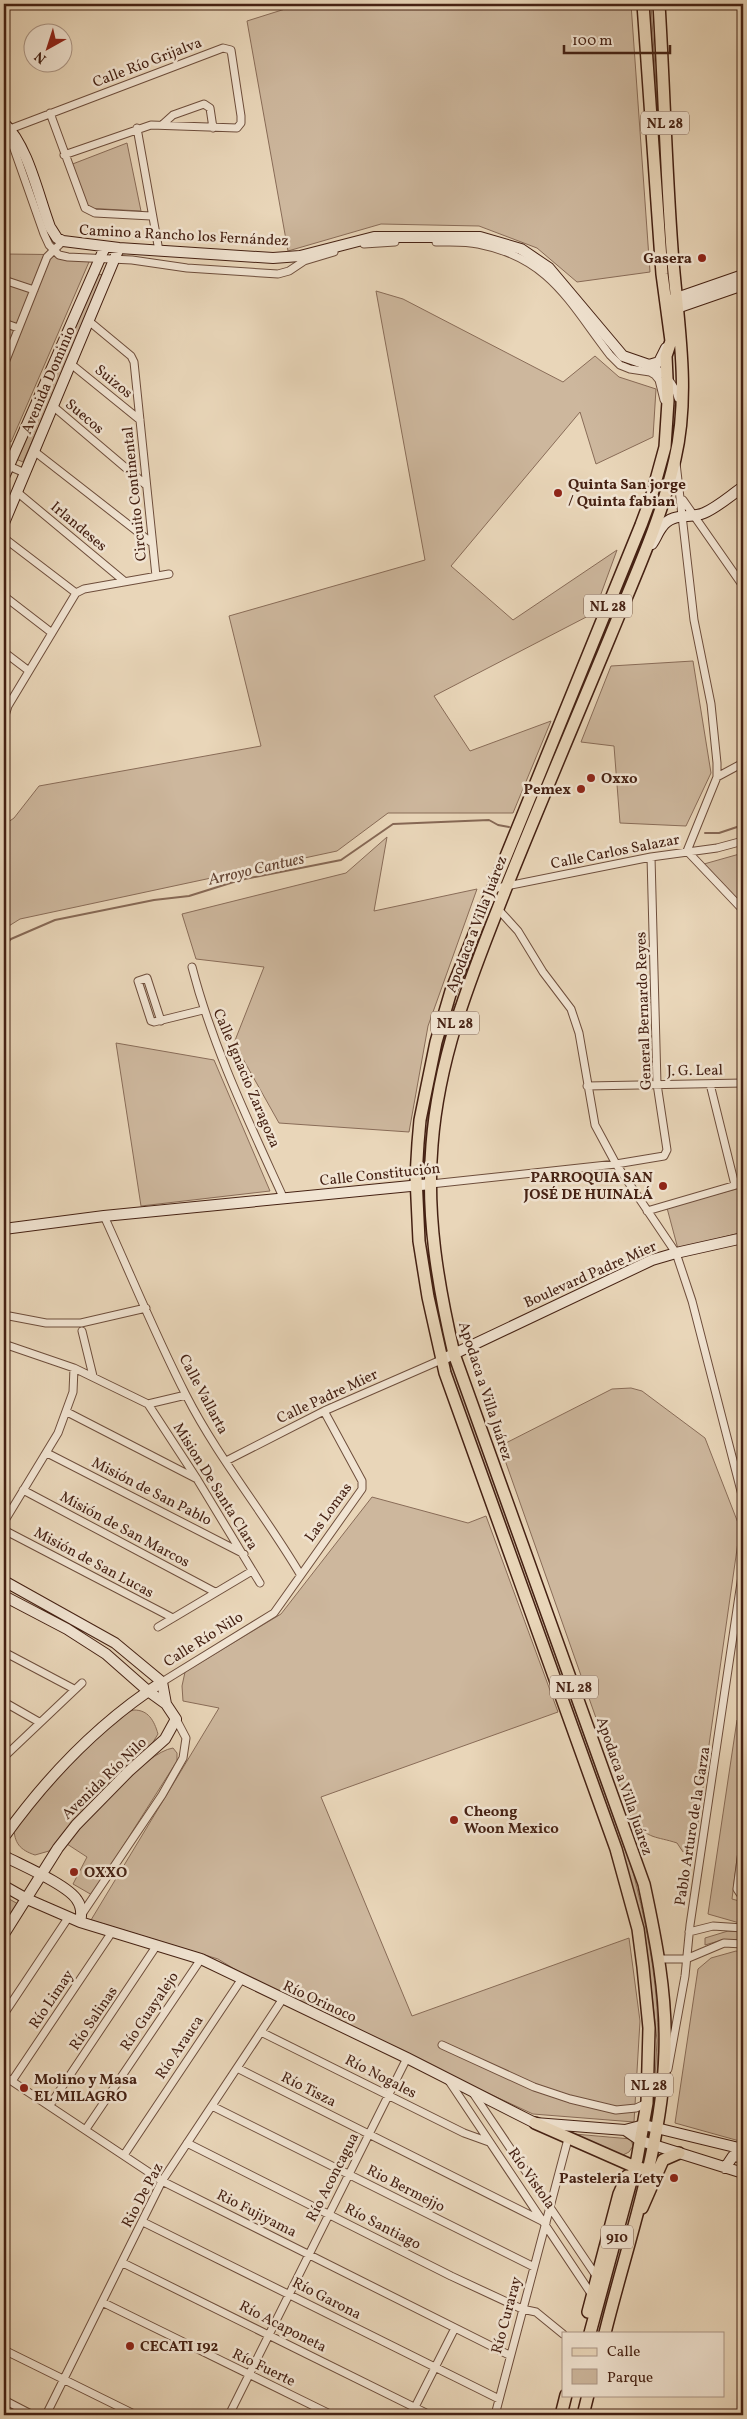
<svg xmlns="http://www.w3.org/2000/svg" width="747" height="2419" viewBox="0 0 747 2419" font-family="Vollkorn,serif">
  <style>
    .green { fill: #cdb79d; stroke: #896c58 }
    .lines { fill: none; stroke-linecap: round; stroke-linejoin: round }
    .stream { stroke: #866855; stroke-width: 2 }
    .street-casing { stroke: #6e4e3c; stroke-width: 9 }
    .secondary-casing { stroke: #452113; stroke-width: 12 }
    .primary-casing { stroke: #452113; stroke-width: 14 }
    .street { stroke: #f1e4d2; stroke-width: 7 }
    .secondary { stroke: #f1e4d2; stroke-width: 10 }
    .primary { stroke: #e9d6b9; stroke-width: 11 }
    .poi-dot { fill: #8f2418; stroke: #f1e4d2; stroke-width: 2 }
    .labels { text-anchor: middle; stroke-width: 5; stroke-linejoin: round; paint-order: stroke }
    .shield { fill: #f1e4d2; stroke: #795c4c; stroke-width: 1 }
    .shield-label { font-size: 14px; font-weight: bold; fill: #452113 }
    .street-label { font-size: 15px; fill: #452113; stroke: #f1e4d2 }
    .poi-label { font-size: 15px; font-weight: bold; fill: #452113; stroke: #f1e4d2; text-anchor: start }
    .water-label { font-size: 16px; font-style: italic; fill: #654534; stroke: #f1e4d2 }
  </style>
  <rect width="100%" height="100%" fill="#e9d6b9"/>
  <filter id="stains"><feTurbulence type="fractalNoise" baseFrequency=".004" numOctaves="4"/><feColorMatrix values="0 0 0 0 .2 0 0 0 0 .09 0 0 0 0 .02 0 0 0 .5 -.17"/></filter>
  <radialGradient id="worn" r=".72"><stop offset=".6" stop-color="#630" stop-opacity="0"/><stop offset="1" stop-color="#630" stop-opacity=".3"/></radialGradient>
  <!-- green -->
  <path class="green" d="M 301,4 L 631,4 L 650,272 L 577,282 L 537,248 L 479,226 L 381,224 L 288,251 L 247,21 Z
    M 646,4 L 651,4 L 665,231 L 663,217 Z
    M 127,143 L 141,211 L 85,208 L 70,165 Z
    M 4,254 L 92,255 L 11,442 L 4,439 Z
    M 105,274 L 23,462 L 16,459 L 97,275 Z
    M 376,291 L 403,299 L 563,382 L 595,356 L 619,377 L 656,389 L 653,437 L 596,464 L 580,412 L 451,566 L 513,620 L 617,550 L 594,613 L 434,696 L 470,751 L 551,721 L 513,813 L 388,813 L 337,851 L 20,919 L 4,929 L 4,825 L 14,818 L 39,786 L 261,746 L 229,616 L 425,560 Z
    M 674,405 L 668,472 L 653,519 L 532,812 L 531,808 L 594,656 L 667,456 Z
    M 693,661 L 711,773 L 686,826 L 620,823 L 614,746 L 581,742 L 611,666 Z
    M 387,837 L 374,911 L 477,889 L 428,1026 L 409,1132 L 279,1123 L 234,1043 L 264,967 L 196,959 L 182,914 L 346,873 Z
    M 743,853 L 743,905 L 704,864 Z
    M 454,1004 L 457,1006 L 426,1176 L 423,1177 L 429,1102 L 440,1050 Z
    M 116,1043 L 214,1060 L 270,1191 L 141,1206 Z
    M 743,1187 L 743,1232 L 678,1249 L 667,1208 Z
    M 422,1195 L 426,1248 L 446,1344 L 431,1292 L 424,1244 Z
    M 451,1363 L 633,1872 C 655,1958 665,2027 653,2117 L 657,2040 L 647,1951 L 629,1876 L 463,1406 L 450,1368 Z
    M 631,1388 L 642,1391 L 705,1438 L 740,1528 L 694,1850 L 683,1852 L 677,1843 C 656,1836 649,1840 632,1820 L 500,1446 L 612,1389 Z
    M 372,1497 L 468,1523 L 486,1516 L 558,1712 L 321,1797 L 412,2016 L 629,1938 L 640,2021 L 634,2122 L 533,2114 L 280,1997 L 218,1959 L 91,1920 L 219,1708 L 183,1701 L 182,1686 L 185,1672 L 281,1614 Z
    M 134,1710 C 148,1710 154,1720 158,1734 L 150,1747 L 87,1806 L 49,1851 L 35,1855 C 20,1850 14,1843 14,1827 L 75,1757 L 127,1712 Z
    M 737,1720 L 743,1722 L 743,1810 L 732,1899 L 743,1902 L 743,1924 L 708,1914 Z
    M 173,1748 L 177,1753 L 177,1761 L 92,1895 L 73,1884 L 87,1857 L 67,1844 C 86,1821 145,1752 173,1748 Z
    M 4,1896 L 18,1904 L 4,1925 Z
    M 728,1931 L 743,1932 L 743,1940 L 722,1940 L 705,1945 L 705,1938 Z
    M 736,1951 L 743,1953 L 743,2142 L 675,2123 L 698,1969 L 711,1958 Z
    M 563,2133 L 631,2139 L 633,2146 L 629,2152 L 621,2156 Z"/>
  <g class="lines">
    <!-- stream -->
    <path class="stream" d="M 705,833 L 719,833 L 743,825
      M 4,946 L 11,939 L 55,920 L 154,900 L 189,896 L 240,880 L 341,860 L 393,824 L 489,820 L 498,825 L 509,827"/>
    <!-- street casing -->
    <g class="street-casing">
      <path id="street" d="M 50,113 L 85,208 L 95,213 L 151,216
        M 163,124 L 173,115 L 204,104 L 210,108 L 213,128
        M 137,128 L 159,251
        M 10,129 L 223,48 L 231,50 L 241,116 L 241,123 L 237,128 L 151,125 L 64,155
        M 4,132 L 13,146 L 44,234 L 49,245 L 59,255 L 68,257 L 132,260 L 187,268 L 278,274 L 289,271 L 304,261 L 334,252
        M 436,242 C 449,242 465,241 478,244 C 550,258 569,302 610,355 L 620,365 L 630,369 L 650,372 L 655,375 L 659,380 L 664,400
        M 364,244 L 395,242
        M 4,280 L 34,290
        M 90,322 L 131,356 L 134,362 L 156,576
        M 4,323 L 18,328
        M 71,364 L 140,420
        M 4,365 L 47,257 L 63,241
        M 649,365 C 662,370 675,384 678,398
        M 54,407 L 146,485
        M 34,451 L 152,543
        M 676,463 L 694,620 L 711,704 L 717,763 L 717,777 L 687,851
        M 4,464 L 25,473
        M 17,492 L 124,581
        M 683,500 L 743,586
        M 4,538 L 76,593
        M 4,596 L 52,633
        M 4,652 L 29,671
        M 4,719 L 8,706 L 76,593 L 84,589 L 169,574
        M 717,777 L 743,763
        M 687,851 L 743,910
        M 492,889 L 651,857 L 717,848 L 743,841
        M 498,909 L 518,931 L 543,972 L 571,1009 L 579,1033 L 595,1125 L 616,1164 L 676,1253 L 692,1301 L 743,1499
        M 192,967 C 213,1048 249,1122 283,1197
        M 161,1021 L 147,978 L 138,981 L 151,1021 L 154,1022 L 203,1010
        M 710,1084 L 735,1185
        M 587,1086 L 743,1083
        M 431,1184 L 616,1164 L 664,1156 L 667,1150 L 657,1084 L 651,857
        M 647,1211 L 743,1183
        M 104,1216 C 131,1275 156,1337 186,1395 C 218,1458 264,1513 300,1574
        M 4,1315 L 46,1323 L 81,1323 L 146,1308
        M 82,1331 L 93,1376
        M 4,1344 L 74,1368 L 148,1404
        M 148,1404 L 197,1479 L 260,1583
        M 148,1404 L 186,1395
        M 67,1412 L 197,1479
        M 47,1453 L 244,1554
        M 226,1461 L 324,1411 L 441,1360
        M 23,1490 L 215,1592
        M 4,1522 L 58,1433 L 73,1392 L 74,1368
        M 4,1530 L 171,1617
        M 158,1627 L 252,1571
        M 4,1652 L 74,1689
        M 162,1682 L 274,1613 L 362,1489 L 362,1481 L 324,1411
        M 4,1702 L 39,1722
        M 4,1757 L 82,1683
        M 743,1844 L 737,1889 L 743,1898
        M 82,1914 L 162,1795 L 183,1758 L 186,1738 L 176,1719
        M 689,1932 L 713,1926 L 743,1928
        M 659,1959 L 686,1959 L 724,1943 L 743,1944
        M 4,2014 L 68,1918
        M 261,2032 L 464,2133 L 489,2142
        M 442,2045 L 534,2087 L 570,2099 L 616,2110 L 636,2108 L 647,2103
        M 237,2068 L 546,2223
        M 668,2069 L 685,1976 L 690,1925 L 743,1569
        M 4,2076 L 162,2181 L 509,2355
        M 12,2081 L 112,1932
        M 449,2081 L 592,2295
        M 473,2093 L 597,2277
        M 50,2105 L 157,1945
        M 212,2106 L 534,2267
        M 86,2129 L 201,1959
        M 187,2143 L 451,2276 L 522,2309 L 536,2312 L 563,2334
        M 124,2155 L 241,1980
        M 143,2222 L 499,2399
        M 123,2263 L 430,2415
        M 104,2303 L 332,2415
        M 4,2350 L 136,2415
        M 4,2400 L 33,2415
        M 46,2415 L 162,2181 L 282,2000
        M 229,2415 L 407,2058
        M 411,2415 L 455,2328
        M 495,2415 L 568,2139"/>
    </g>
    <!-- secondary casing -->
    <g class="secondary-casing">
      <path id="secondary" d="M 4,123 C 28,146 38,195 50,227 L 57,238 L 63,241 L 119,248 L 273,258 L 300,256 L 374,237 L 480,237 L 521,249 L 549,268 L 623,356 L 649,365 L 659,362 L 666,348
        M 671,300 L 743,275
        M 671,310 L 743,285
        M 4,477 L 105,247
        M 4,523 L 119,248
        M 652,544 C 656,538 658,532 662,527 C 672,512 690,519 704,513 C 718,507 731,495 743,487
        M 4,1229 L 104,1216 L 431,1184
        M 441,1360 L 652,1260 L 676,1253 L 743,1238
        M 4,1581 L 115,1643 L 162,1682 L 166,1704
        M 4,1596 L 67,1629 L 106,1654 L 148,1691 L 166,1704 L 176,1719 L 165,1739 L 129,1771 L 76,1825 L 58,1848 L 4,1934
        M 4,1837 C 47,1777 100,1722 162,1682
        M 4,1856 C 21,1865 68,1885 77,1900 C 82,1907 82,1914 80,1922
        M 4,1886 L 27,1899 L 80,1922 L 201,1959 L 407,2058 L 535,2123 L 625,2130 L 644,2125 L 743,2149
        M 625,2130 L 641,2141 L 743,2173
        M 725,2168 L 733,2156 L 743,2157"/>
    </g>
    <!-- primary casing -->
    <g class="primary-casing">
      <path id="primary" d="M 535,2123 L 635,2167 L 657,2172
        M 642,2208 L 663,2160 L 679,2153
        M 588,2312 L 619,2194 L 627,2176
        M 590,2333 L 637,2159 L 647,2103 L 649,2028 L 643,1967 L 638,1929 L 616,1849 L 445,1373 L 428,1297 L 419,1241 L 416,1177 L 418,1143 L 420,1120 L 436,1042 L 451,991 L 641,525 L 651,498 L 665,447 L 668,401 L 666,356 L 671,341 L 662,274 L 643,4
        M 605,2333 C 628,2240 662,2148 665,2052 C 667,1995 656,1940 644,1884 L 454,1354 C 438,1285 426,1216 432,1145 C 439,1051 474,970 508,883 C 541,801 576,719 610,637 C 634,578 661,521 675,459 C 691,390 677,319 672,249 C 666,168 664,86 659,4
        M 561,2415 L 566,2395
        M 583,2415 L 588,2395"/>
    </g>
    <!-- street -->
    <use href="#street" class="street"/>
    <!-- secondary -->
    <use href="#secondary" class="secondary"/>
    <!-- primary -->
    <use href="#primary" class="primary"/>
  </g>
  <!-- markers -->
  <g class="poi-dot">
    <circle cx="702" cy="258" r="5"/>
    <circle cx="558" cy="493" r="5"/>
    <circle cx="591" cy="778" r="5"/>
    <circle cx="581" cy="789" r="5"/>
    <circle cx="663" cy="1186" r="5"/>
    <circle cx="454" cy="1820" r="5"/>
    <circle cx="74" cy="1872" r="5"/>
    <circle cx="24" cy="2088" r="5"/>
    <circle cx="674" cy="2178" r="5"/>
    <circle cx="130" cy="2346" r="5"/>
  </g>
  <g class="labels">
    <!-- shield labels -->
    <g class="shield">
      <rect x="641" y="111.5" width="48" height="23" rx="4"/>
      <rect x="584" y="594.5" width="48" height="23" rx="4"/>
      <rect x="431" y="1011.5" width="48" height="23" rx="4"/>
      <rect x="550" y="1675.5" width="48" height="23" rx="4"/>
      <rect x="625" y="2073.5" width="48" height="23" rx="4"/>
      <rect x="601" y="2225.5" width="32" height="23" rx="4"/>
    </g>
    <g class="shield-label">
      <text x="665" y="128">NL 28</text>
      <text x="608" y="611">NL 28</text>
      <text x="455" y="1028">NL 28</text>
      <text x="574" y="1692">NL 28</text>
      <text x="649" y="2090">NL 28</text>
      <text x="617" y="2242">910</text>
    </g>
    <!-- street labels -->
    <g class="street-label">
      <text transform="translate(147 62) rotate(-21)" y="5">Calle Río Grijalva</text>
      <text transform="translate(184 235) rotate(3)" y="5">Camino a Rancho los Fernández</text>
      <text transform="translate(48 380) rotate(-67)" y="5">Avenida Dominio</text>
      <text transform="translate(114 381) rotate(39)" y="5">Suizos</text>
      <text transform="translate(85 416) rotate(40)" y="5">Suecos</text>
      <text transform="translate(134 494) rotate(-96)" y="5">Circuito Continental</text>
      <text transform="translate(79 526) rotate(40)" y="5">Irlandeses</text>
      <text transform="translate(615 851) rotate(-11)" y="5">Calle Carlos Salazar</text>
      <text transform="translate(476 924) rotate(-69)" y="5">Apodaca a Villa Juárez</text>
      <text transform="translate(643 1011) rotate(-92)" y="5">General Bernardo Reyes</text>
      <text transform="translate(695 1070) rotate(-1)" y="5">J. G. Leal</text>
      <text transform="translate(247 1078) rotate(67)" y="5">Calle Ignacio Zaragoza</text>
      <text transform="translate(380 1174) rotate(-6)" y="5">Calle Constitución</text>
      <text transform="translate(590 1274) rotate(-24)" y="5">Boulevard Padre Mier</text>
      <text transform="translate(486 1391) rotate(72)" y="5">Apodaca a Villa Juárez</text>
      <text transform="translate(204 1394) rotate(62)" y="5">Calle Vallarta</text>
      <text transform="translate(327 1396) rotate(-25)" y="5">Calle Padre Mier</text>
      <text transform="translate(216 1486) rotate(58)" y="5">Mision De Santa Clara</text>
      <text transform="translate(152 1491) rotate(27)" y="5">Misión de San Pablo</text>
      <text transform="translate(328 1512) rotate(-54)" y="5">Las Lomas</text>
      <text transform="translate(125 1529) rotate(28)" y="5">Misión de San Marcos</text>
      <text transform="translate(94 1562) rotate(28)" y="5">Misión de San Lucas</text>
      <text transform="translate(203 1639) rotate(-32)" y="5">Calle Río Nilo</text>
      <text transform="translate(104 1778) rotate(-44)" y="5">Avenida Río Nilo</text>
      <text transform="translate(625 1786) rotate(71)" y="5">Apodaca a Villa Juárez</text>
      <text transform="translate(692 1826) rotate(-81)" y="5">Pablo Arturo de la Garza</text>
      <text transform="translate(51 1999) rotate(-56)" y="5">Río Limay</text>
      <text transform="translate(320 2001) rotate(25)" y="5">Río Orinoco</text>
      <text transform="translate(149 2011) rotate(-56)" y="5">Río Guayalejo</text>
      <text transform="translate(93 2018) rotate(-56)" y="5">Río Salinas</text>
      <text transform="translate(179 2047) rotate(-56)" y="5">Río Arauca</text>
      <text transform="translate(381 2076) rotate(27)" y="5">Río Nogales</text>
      <text transform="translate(309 2089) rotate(27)" y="5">Río Tisza</text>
      <text transform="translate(332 2177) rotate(-63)" y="5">Río Aconcagua</text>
      <text transform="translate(532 2178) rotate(55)" y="5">Río Vistola</text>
      <text transform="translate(406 2188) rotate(27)" y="5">Rio Bermejjo</text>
      <text transform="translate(142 2195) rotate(-62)" y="5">Rio De Paz</text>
      <text transform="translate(257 2213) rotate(27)" y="5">Rio Fujiyama</text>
      <text transform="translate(383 2226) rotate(27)" y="5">Río Santiago</text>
      <text transform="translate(327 2298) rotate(27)" y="5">Río Garona</text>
      <text transform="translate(506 2315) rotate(-75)" y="5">Río Curaray</text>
      <text transform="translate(283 2326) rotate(27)" y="5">Río Acaponeta</text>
      <text transform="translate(264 2367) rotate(26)" y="5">Río Fuerte</text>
    </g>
    <!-- poi labels -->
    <g class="poi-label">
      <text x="692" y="263" text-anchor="end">Gasera</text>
      <text x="568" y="489">Quinta San jorge<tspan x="568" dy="17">/ Quinta fabian</tspan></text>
      <text x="601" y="783">Oxxo</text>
      <text x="571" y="794" text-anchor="end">Pemex</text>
      <text x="653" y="1182" text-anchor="end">PARROQUIA SAN<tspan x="653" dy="17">JOSÉ DE HUINALÁ</tspan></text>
      <text x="464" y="1816">Cheong<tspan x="464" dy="17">Woon Mexico</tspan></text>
      <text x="84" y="1877">OXXO</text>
      <text x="34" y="2084">Molino y Masa<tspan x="34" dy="17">EL MILAGRO</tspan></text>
      <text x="664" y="2183" text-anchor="end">Pasteleria Lety</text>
      <text x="140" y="2351">CECATI 192</text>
    </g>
    <!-- water labels -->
    <g class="water-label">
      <text transform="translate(256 868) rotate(-13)" y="6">Arroyo Cantues</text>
    </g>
  </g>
  <!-- margin -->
  <rect width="747" height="2419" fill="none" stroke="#e9d6b9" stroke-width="20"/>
  <rect x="5" y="5" width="737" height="2409" fill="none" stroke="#452113" stroke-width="2.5"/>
  <rect x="10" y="10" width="727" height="2399" fill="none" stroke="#452113"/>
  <!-- legend -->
  <rect x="562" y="2332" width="162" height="65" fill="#f1e4d2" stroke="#ac9686"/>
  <rect x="572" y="2348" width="25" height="8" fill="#e9d6b9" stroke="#ac9686"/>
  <text x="607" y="2356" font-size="15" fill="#452113">Calle</text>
  <rect x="572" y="2369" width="25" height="15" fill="#cdb79d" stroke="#ac9686"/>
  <text x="607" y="2382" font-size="15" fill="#452113">Parque</text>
  <!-- north arrow -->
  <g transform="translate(48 48) rotate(219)"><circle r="24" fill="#f1e4d2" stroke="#ac9686"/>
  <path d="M0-4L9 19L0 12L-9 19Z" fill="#8f2418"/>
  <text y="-8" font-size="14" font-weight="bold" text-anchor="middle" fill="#452113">N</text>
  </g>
  <!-- scale -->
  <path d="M564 45v8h106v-8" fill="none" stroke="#452113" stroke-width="2.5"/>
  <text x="572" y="45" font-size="15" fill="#452113" stroke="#f1e4d2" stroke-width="4" paint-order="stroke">100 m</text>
  <rect width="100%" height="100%" filter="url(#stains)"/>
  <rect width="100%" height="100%" fill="url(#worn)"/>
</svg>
